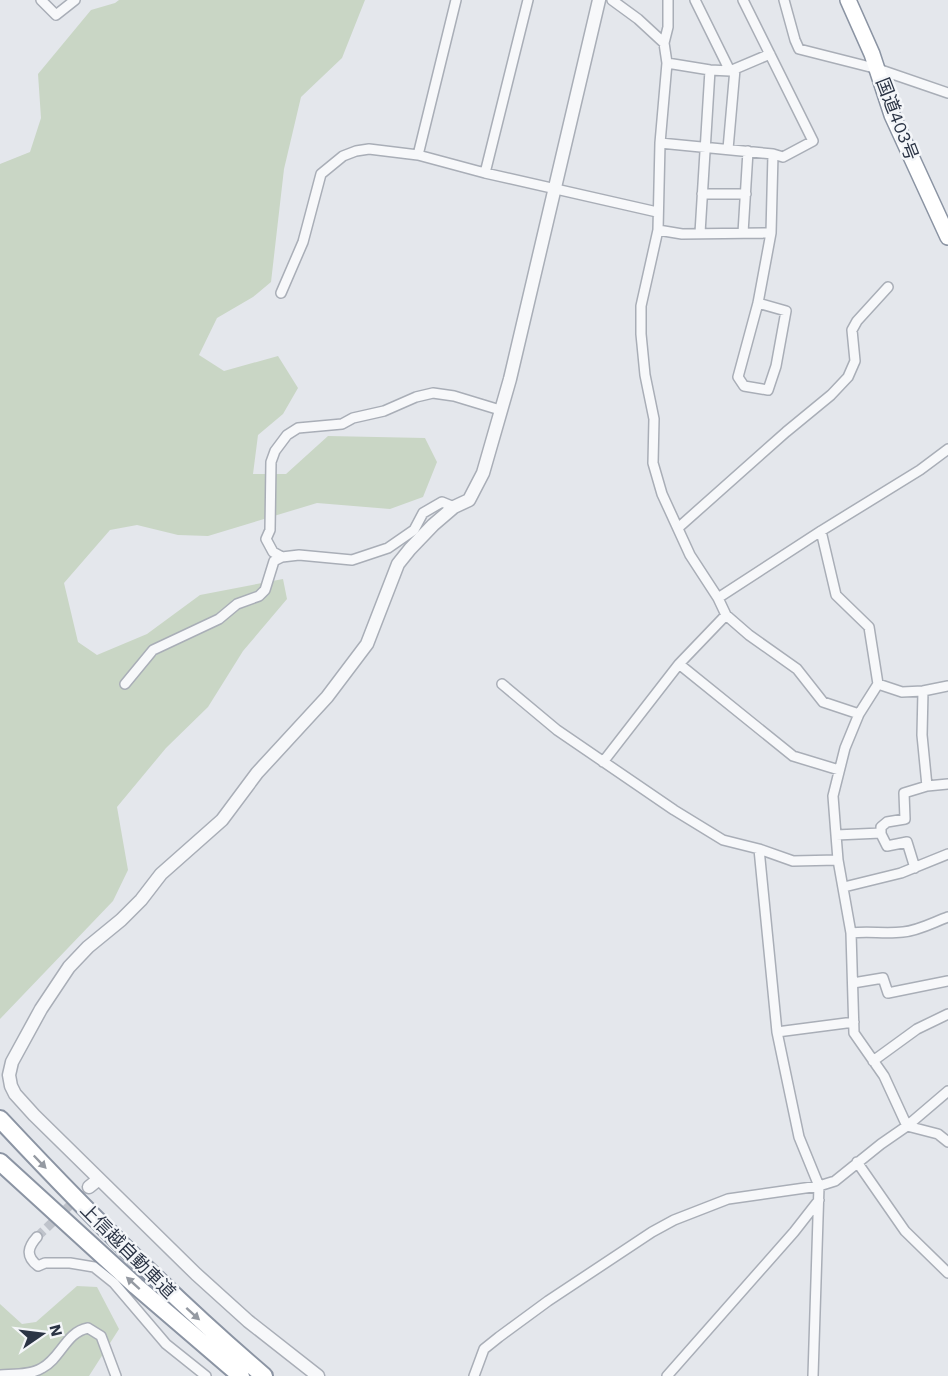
<svg xmlns="http://www.w3.org/2000/svg" width="948" height="1376" viewBox="0 0 948 1376" font-family="'Work Sans','Noto Sans JP',sans-serif">
  <style>
    .green { fill: #c9d6c5 }
    .lines { fill: none; stroke-linecap: round; stroke-linejoin: round }
    .minor-tunnel { stroke: #bfc3cb; stroke-width: 9; stroke-dasharray: 9 4.5; stroke-linecap: butt }
    .minor-casing { stroke: #a9aeb7; stroke-width: 12 }
    .tertiary-casing { stroke: #a9aeb7; stroke-width: 15 }
    .trunk-casing { stroke: #8b94a3; stroke-width: 18 }
    .motorway-casing { stroke: #8b94a3; stroke-width: 20 }
    .minor { stroke: #f7f8fa; stroke-width: 9 }
    .tertiary { stroke: #f7f8fa; stroke-width: 12 }
    .trunk { stroke: #fff; stroke-width: 15 }
    .motorway { stroke: #fff; stroke-width: 16 }
    .oneway { fill: #959aa2 }
    .labels { text-anchor: middle; stroke-width: 5; stroke-linejoin: round; paint-order: stroke }
    .street-label { font-size: 18px; fill: #2b3445; stroke: #f4f6f9 }
  </style>
  <rect width="100%" height="100%" fill="#e4e7ec"/>
  <!-- green -->
  <path class="green" d="M 119,0 L 365,0 L 342,58 L 301,97 L 284,169 L 271,282 L 253,297 L 217,318 L 199,355 L 224,371 L 278,356 L 298,388 L 283,414 L 258,435 L 253,474 L 286,474 L 328,436 L 425,438 L 437,462 L 423,497 L 390,509 L 317,503 L 208,536 L 178,535 L 137,525 L 110,530 L 64,583 L 78,642 L 97,655 L 147,634 L 200,595 L 283,579 L 287,599 L 243,651 L 208,707 L 166,748 L 117,807 L 128,870 L 113,901 L 0,1019 L 0,164 L 30,152 L 41,118 L 38,74 L 91,10 L 115,3 Z
    M 77,1286 L 97,1287 L 119,1329 L 89,1376 L 0,1376 L 0,1304 L 22,1324 L 36,1322 Z"/>
  <g class="lines">
    <!-- minor-tunnel -->
    <path class="minor-tunnel" d="M 37,1237 L 89,1187"/>
    <!-- minor casing -->
    <g class="minor-casing">
      <path id="minor" d="M 41,0 L 56,15 L 75,0
        M 612,0 L 638,19 L 664,43
        M 668,0 L 668,27 L 664,43 L 667,63 L 660,143 L 658,230 L 641,306 L 641,334 L 645,375 L 654,419 L 653,463 L 662,494 L 690,555 L 718,598 L 726,615 L 749,635 L 797,669 L 823,702 L 859,714
        M 695,0 L 730,71
        M 784,0 L 795,40 L 799,49 L 878,69 L 948,93
        M 667,63 L 710,70 L 730,71 L 770,54
        M 660,143 L 773,154 L 783,157 L 813,141 L 743,0
        M 728,149 L 735,69
        M 418,155 L 456,0
        M 485,173 L 528,0
        M 702,194 L 746,194
        M 658,230 L 682,234 L 771,233 L 758,303 L 738,377 L 744,386 L 768,390 L 776,366 L 786,311 L 758,303
        M 700,233 L 710,70
        M 743,233 L 748,151
        M 771,233 L 773,154
        M 281,293 L 303,242 L 321,174 L 343,156 L 356,151 L 369,149 L 418,155 L 485,173 L 657,212
        M 678,528 L 786,432 L 831,395 L 848,377 L 855,361 L 852,330 L 857,321 L 888,287
        M 821,531 L 836,595 L 869,627 L 878,684
        M 282,557 L 273,552 L 266,539 L 270,530 L 271,462 L 275,451 L 287,435 L 298,428 L 342,424 L 353,418 L 384,411 L 416,397 L 433,393 L 454,396 L 500,410
        M 718,598 L 821,531 L 920,470 L 948,449
        M 679,664 L 793,756 L 839,770
        M 125,684 L 153,650 L 219,619 L 237,604 L 259,596 L 265,590 L 274,561 L 282,557 L 299,555 L 352,560 L 388,548 L 414,530 L 423,513 L 442,502 L 454,507
        M 502,684 L 557,730 L 674,810 L 723,840 L 759,849 L 793,861 L 838,860
        M 948,686 L 923,691 L 902,692 L 878,684 L 859,714 L 845,748 L 833,796 L 836,835 L 838,860 L 851,933 L 854,1033 L 884,1076 L 907,1126 L 938,1134 L 948,1142
        M 923,691 L 922,735 L 927,786 L 948,784
        M 603,762 L 679,664 L 726,615
        M 836,835 L 881,833
        M 759,849 L 777,1032 L 799,1137 L 819,1186 L 813,1376
        M 915,868 L 907,842 L 887,846 L 881,834 L 881,827 L 887,822 L 905,819 L 904,793 L 927,786
        M 844,887 L 901,873 L 948,854
        M 851,933 C 869,931 885,934 903,932 C 918,931 934,922 948,917
        M 853,983 L 883,978 L 888,993 L 948,981
        M 777,1032 L 854,1022
        M 873,1061 L 917,1029 L 948,1014
        M 857,1162 L 905,1231 L 948,1273
        M 37,1237 C 28,1247 25,1256 38,1266 L 45,1263 L 70,1263 L 94,1267 L 114,1283 L 166,1344 L 206,1376
        M 0,1375 C 13,1374 31,1375 42,1368 C 61,1358 66,1332 88,1328 L 101,1336 L 116,1376
        M 474,1376 L 484,1349 L 499,1337 L 548,1301 L 652,1232 L 674,1220 L 728,1199 L 819,1186 L 835,1181 L 881,1144 L 907,1126 L 948,1091
        M 667,1376 L 794,1232 L 819,1200"/>
    </g>
    <!-- tertiary casing -->
    <g class="tertiary-casing">
      <path id="tertiary" d="M 89,1187 L 99,1179
        M 318,1376 L 248,1321 L 196,1274 L 34,1115 L 15,1094 L 11,1086 L 9,1075 L 12,1062 L 41,1009 L 69,967 L 88,947 L 121,920 L 141,900 L 161,874 L 222,820 L 257,773 L 327,697 L 367,644 L 398,564 L 410,549 L 433,525 L 454,507 L 469,500 L 483,473 L 510,379 L 599,0"/>
    </g>
    <!-- trunk casing -->
    <g class="trunk-casing">
      <path id="trunk" d="M 848,0 L 872,54 L 892,115 L 948,237"/>
    </g>
    <!-- motorway casing -->
    <g class="motorway-casing">
      <path id="motorway" d="M 0,1119 C 84,1209 170,1296 264,1376
        M 0,1162 L 136,1286 L 241,1376"/>
    </g>
    <!-- minor -->
    <use href="#minor" class="minor"/>
    <!-- tertiary -->
    <use href="#tertiary" class="tertiary"/>
    <!-- trunk -->
    <use href="#trunk" class="trunk"/>
    <!-- motorway -->
    <use href="#motorway" class="motorway"/>
  </g>
  <!-- one-way arrows -->
  <defs><path id="oneway-solid" d="M-6-.8H1V-3.2L6.5 0L1 3.2V.8H-6Z" transform="scale(1.5)"/></defs>
  <g class="oneway">
    <use href="#oneway-solid" transform="translate(40 1162) rotate(46)"/>
    <use href="#oneway-solid" transform="translate(133 1283) rotate(-138)"/>
    <use href="#oneway-solid" transform="translate(193 1314) rotate(42)"/>
  </g>
  <g class="labels">
    <!-- street labels -->
    <g class="street-label">
      <text transform="translate(897 119) rotate(69)" y="6">国道403号</text>
      <text transform="translate(128 1251) rotate(45)" y="6">上信越自動車道</text>
    </g>
  </g>
  <!-- north arrow -->
  <g transform="translate(42 1334) rotate(76)" stroke="#f4f6f9" stroke-width="4.5" paint-order="stroke">
  <path d="M0-4.5L10 22L0 15L-10 22Z" fill="#2b3445"/>
  <text y="-9" font-size="16" font-weight="bold" text-anchor="middle" fill="#2b3445">N</text>
  </g>
</svg>
